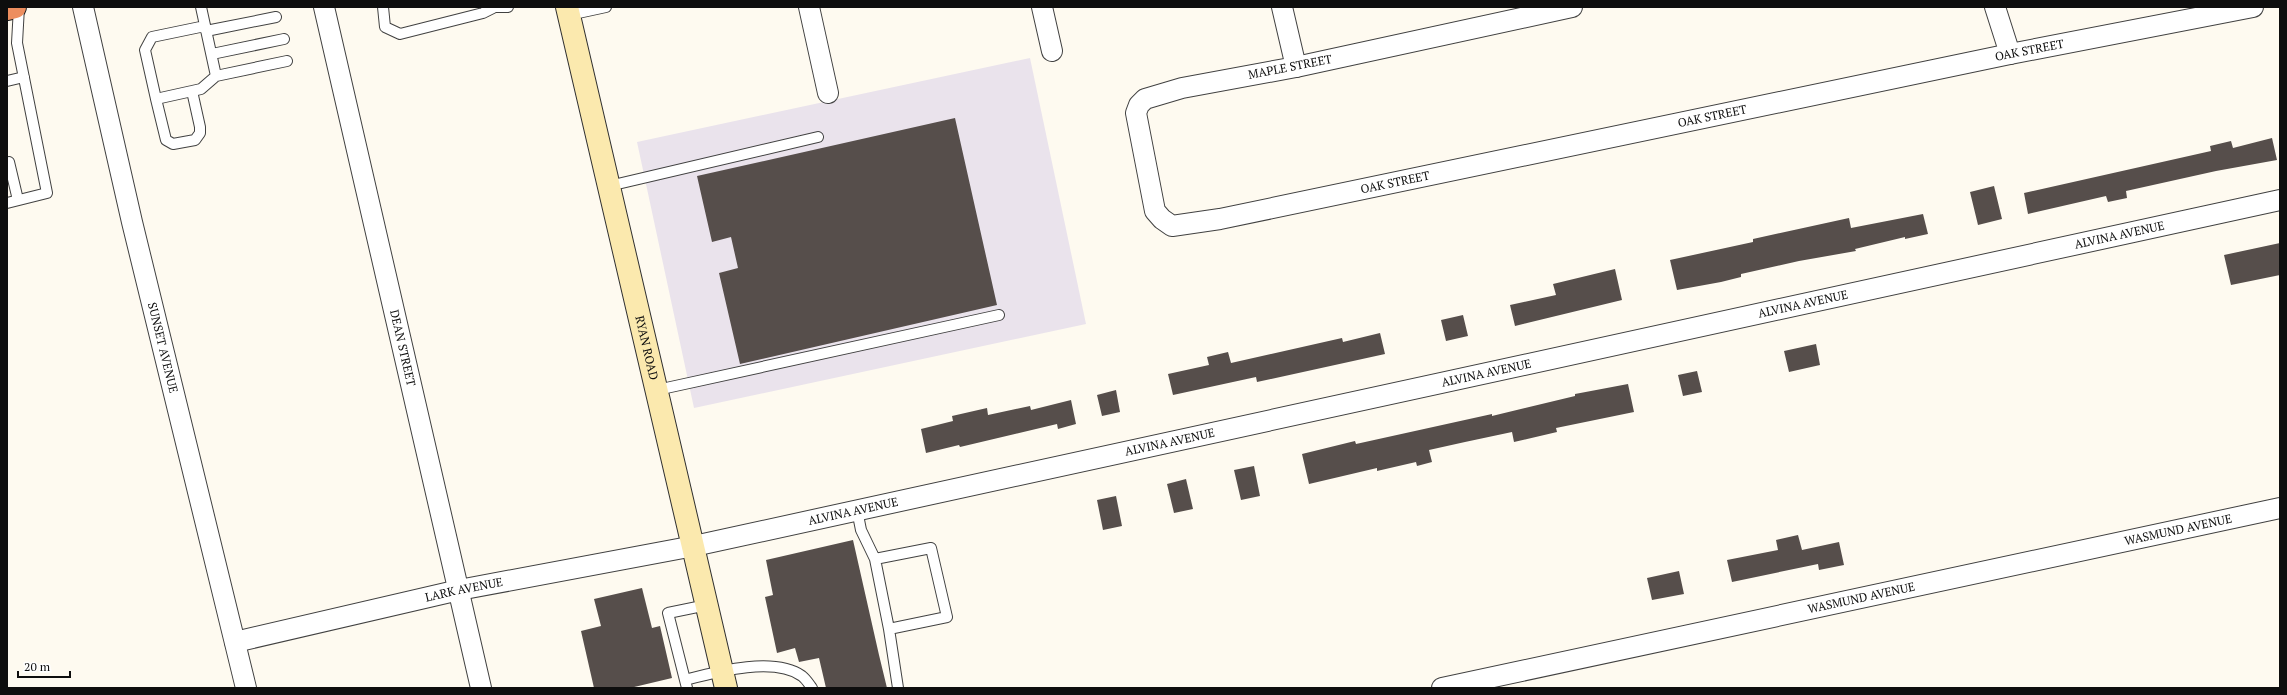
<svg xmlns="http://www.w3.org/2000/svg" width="2287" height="695" viewBox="0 0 2287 695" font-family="'PT Serif',serif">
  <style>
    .industrial { fill: #eae3ec }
    .building { fill: #564e4b }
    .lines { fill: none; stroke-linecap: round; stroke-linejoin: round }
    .lane-casing { stroke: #414141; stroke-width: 12 }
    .street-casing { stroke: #414141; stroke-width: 22 }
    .secondary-casing { stroke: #303030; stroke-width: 24 }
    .highway-casing { stroke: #1f1f1f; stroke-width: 24 }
    .lane { stroke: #fff; stroke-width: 10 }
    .street { stroke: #fff; stroke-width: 20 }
    .secondary { stroke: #fbe9ae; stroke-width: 22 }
    .highway { stroke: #ed8e5f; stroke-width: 22 }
    .labels { text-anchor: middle; stroke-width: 4; stroke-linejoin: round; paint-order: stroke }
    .street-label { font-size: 12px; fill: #0e0e0e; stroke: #fff }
  </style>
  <rect width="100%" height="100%" fill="#fefaf0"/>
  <!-- industrial -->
  <path class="industrial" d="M 1030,58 L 1086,324 L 694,408 L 637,142 Z"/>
  <!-- building -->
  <path class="building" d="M 955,118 L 997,305 L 740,364 L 719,273 L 738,268 L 731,237 L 712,242 L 697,176 Z
    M 2272,138 L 2277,160 L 2216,171 L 2126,191 L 2127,198 L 2108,202 L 2106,196 L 2028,214 L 2024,193 L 2211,151 L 2210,146 L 2231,141 L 2233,148 Z
    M 1994,186 L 2002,219 L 1978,225 L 1970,192 Z
    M 1923,214 L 1928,234 L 1905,239 L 1905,237 L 1855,249 L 1856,251 L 1799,261 L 1741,274 L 1741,277 L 1721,282 L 1677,290 L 1670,260 L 1753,242 L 1753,239 L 1849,218 L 1851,228 Z
    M 2280,243 L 2280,275 L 2231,285 L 2224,255 Z
    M 1615,269 L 1622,300 L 1515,326 L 1510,305 L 1556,295 L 1553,284 Z
    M 1463,315 L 1468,336 L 1446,341 L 1441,320 Z
    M 1380,333 L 1385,354 L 1257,382 L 1256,377 L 1173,395 L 1168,374 L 1209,365 L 1207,357 L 1228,352 L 1231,363 L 1342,338 L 1343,342 Z
    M 1816,344 L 1820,365 L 1789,372 L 1784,351 Z
    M 1697,371 L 1702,392 L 1683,396 L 1678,375 Z
    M 1628,384 L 1634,412 L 1556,428 L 1557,432 L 1514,442 L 1512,432 L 1465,442 L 1429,450 L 1432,462 L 1417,466 L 1416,462 L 1377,471 L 1377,468 L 1309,484 L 1302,454 L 1355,441 L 1356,444 L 1492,414 L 1492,416 L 1575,396 L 1575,394 Z
    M 1116,390 L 1120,412 L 1102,416 L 1097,395 Z
    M 1071,400 L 1076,424 L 1058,429 L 1057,424 L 960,447 L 959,445 L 926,453 L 921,429 L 953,421 L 952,416 L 987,408 L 988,415 L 1030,406 L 1031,410 Z
    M 1254,466 L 1260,496 L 1241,500 L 1234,470 Z
    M 1186,479 L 1193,509 L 1174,513 L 1167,484 Z
    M 1116,496 L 1122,526 L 1103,530 L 1097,500 Z
    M 1798,535 L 1802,550 L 1839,542 L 1844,565 L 1819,570 L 1818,564 L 1732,582 L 1727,560 L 1778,550 L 1776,540 Z
    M 853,540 L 879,655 L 887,688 L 826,688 L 819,658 L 799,662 L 795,648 L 777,653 L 765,597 L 773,595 L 766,560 Z
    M 1679,571 L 1684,594 L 1652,600 L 1647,578 Z
    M 642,588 L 652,628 L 660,626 L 672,678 L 630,688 L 594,688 L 581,631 L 601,626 L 594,599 Z"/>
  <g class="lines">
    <!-- lane casing -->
    <g class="lane-casing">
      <path id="lane" d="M 201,7 L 216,76 L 287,61
        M 383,7 L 385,27 L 400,34 L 483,13 L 493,8
        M 493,7 L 508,7
        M 569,15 L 606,7
        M 205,26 L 152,37 L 145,50 L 156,99 L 201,89 L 216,76
        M 206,31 L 276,17
        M 212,54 L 284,39
        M 7,81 L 24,77
        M 156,99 L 166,140 L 173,144 L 195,140 L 200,133 L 200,127 L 192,91
        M 9,162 L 18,200
        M 609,186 L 818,137
        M 7,203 L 47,193 L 17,43 L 19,7
        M 657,390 L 999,315
        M 857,510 L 861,530 L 875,559 L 889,629 L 947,617 L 931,548 L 875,559
        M 889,629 L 898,688
        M 685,680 C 716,672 774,656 802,676 C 806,679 809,684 812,688
        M 687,688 L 668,613 L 707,605"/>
    </g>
    <!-- street casing -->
    <g class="street-casing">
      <g id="street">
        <path id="s1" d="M 83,7 L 132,222 L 246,688"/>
        <path id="s2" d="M 324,7 L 481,688"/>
        <path d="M 809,7 L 828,93"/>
        <path d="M 1042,7 L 1052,51"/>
        <path d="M 1282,7 L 1296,67"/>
        <path id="s3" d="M 1572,7 L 1296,67 L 1182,88 L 1145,99 L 1139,105 L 1136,113 L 1155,211 L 1162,219 L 1172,226 L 1220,219 L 2010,54 L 2253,7"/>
        <path d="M 1995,7 L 2010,54"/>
        <path id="s4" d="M 235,642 L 459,590 L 694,546 L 2280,200"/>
        <path id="s5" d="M 1442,688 L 2280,508"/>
      </g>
    </g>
    <!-- secondary casing -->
    <g class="secondary-casing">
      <g id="secondary">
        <path id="s6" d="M 567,7 L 726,688"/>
      </g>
    </g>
    <!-- highway casing -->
    <g class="highway-casing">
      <path id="highway" d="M 7,9 L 15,7"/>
    </g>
    <!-- lane -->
    <use href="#lane" class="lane"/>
    <!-- street -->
    <use href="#street" class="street"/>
    <!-- secondary -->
    <use href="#secondary" class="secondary"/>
    <!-- highway -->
    <use href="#highway" class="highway"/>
  </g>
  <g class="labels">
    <!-- street labels -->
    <g class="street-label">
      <text dy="4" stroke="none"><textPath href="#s3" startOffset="1452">OAK STREET</textPath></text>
      <text transform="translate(1290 67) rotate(-11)" y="4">MAPLE STREET</text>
      <text dy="4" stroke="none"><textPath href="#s3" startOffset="1128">OAK STREET</textPath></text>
      <text dy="4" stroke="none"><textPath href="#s3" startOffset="804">OAK STREET</textPath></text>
      <text dy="4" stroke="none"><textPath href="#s4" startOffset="1928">ALVINA AVENUE</textPath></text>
      <text dy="4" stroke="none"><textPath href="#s4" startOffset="1604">ALVINA AVENUE</textPath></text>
      <text dy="4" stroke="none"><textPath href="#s2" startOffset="350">DEAN STREET</textPath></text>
      <text dy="4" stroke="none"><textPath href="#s6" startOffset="350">RYAN ROAD</textPath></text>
      <text dy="4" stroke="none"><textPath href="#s1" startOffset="350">SUNSET AVENUE</textPath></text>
      <text dy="4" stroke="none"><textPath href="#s4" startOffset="1280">ALVINA AVENUE</textPath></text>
      <text dy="4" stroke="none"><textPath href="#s4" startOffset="956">ALVINA AVENUE</textPath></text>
      <text dy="4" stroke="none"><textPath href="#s4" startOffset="632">ALVINA AVENUE</textPath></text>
      <text dy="4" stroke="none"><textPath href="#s5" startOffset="753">WASMUND AVENUE</textPath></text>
      <text dy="4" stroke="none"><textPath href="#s4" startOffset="235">LARK AVENUE</textPath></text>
      <text dy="4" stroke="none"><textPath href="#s5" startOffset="429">WASMUND AVENUE</textPath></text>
    </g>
  </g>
  <!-- border -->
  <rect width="2287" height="695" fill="none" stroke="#0e0e0e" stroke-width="16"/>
  <!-- scale -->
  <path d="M18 671v6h52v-6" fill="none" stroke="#0e0e0e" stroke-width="2"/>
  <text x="24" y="671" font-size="12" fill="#0e0e0e" stroke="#ffffff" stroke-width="3" paint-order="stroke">20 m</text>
</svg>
